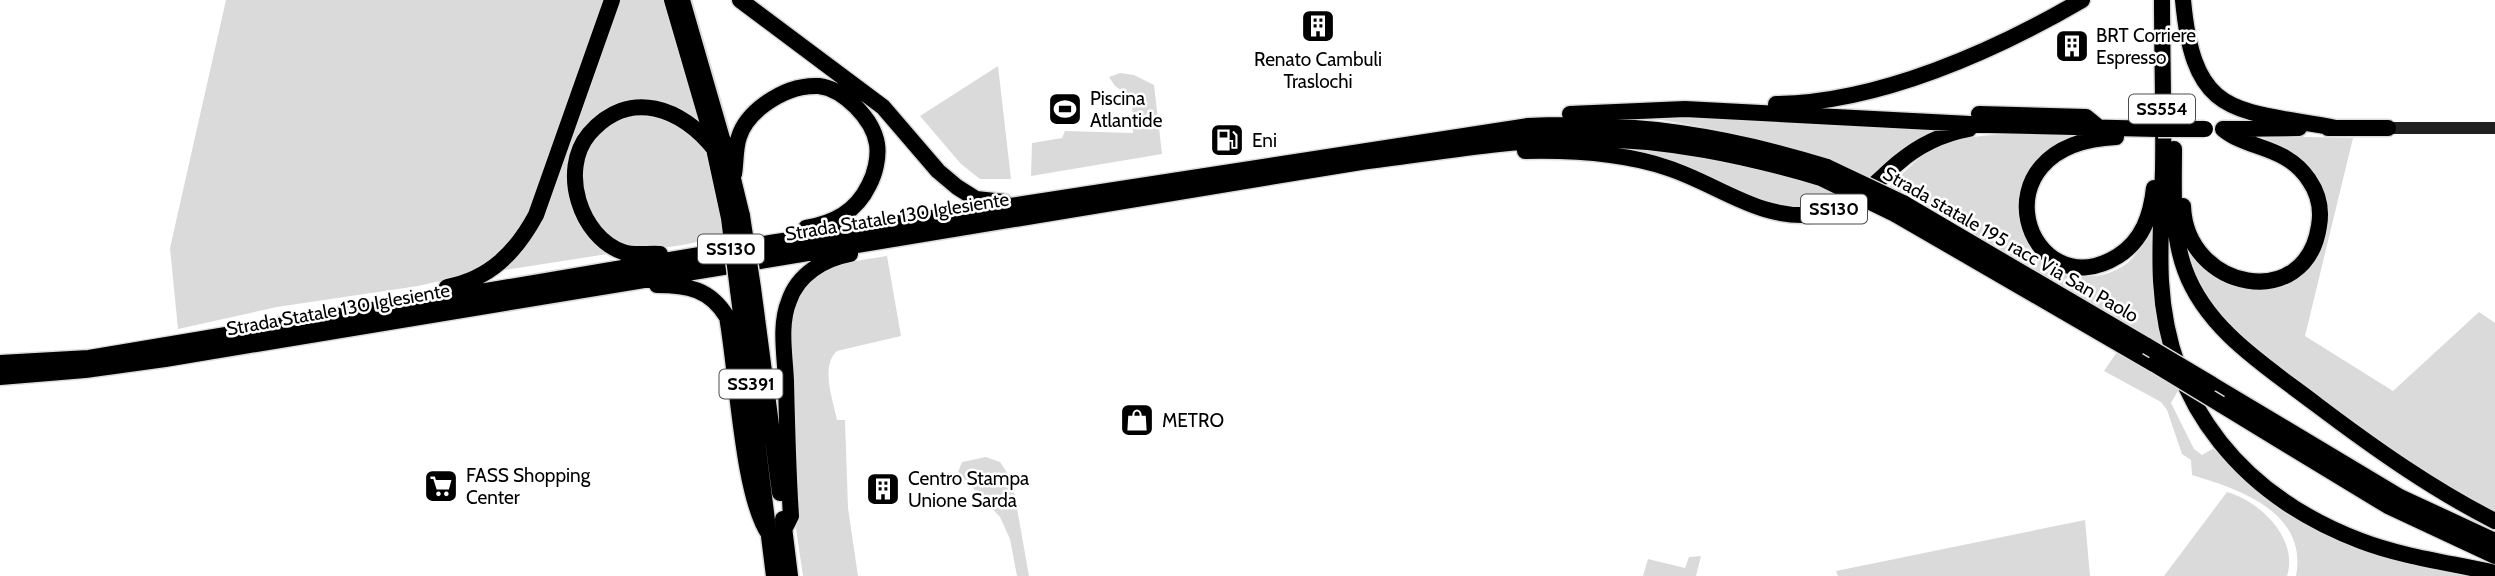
<svg xmlns="http://www.w3.org/2000/svg" width="2495" height="576" viewBox="0 0 2495 576" font-family="Cabin,sans-serif">
  <style>
    .green { fill: #dadada }
    .lines { fill: none; stroke-linecap: round; stroke-linejoin: round }
    .primary-casing { stroke: #dbdbdb; stroke-width: 18 }
    .highway-casing { stroke: #dbdbdb; stroke-width: 19 }
    .secondary { stroke: #202020; stroke-width: 12 }
    .primary { stroke: #000; stroke-width: 14 }
    .highway { stroke: #000; stroke-width: 16 }
    .highway-bridge-casing { stroke: #dbdbdb; stroke-width: 19; stroke-linecap: butt }
    .highway-bridge { stroke: #000; stroke-width: 16 }
    .labels { text-anchor: middle; stroke-width: 5; stroke-linejoin: round; paint-order: stroke }
    .shield { fill: #fff; stroke: #4c4c4c; stroke-width: 2 }
    .shield-label { font-size: 18px; font-weight: bold; fill: #000 }
    .poi-label { font-size: 19px; fill: #000; stroke: #fff; text-anchor: start }
    .street-label { font-size: 19px; fill: #000; stroke: #fff }
  </style>
  <rect width="100%" height="100%" fill="#fff"/>
  <!-- green -->
  <path class="green" d="M 226,0 L 606,0 L 540,189 L 519,234 L 488,264 L 462,276 L 418,286 L 277,307 L 178,329 L 170,248 Z
    M 618,0 L 664,0 L 701,123 C 669,98 621,86 591,123 C 583,132 582,152 579,164 C 573,183 568,197 576,216 C 584,232 600,241 614,253 L 499,271 L 508,265 Z
    M 998,66 L 1011,179 L 980,179 L 961,164 L 920,116 Z
    M 1120,73 L 1134,75 L 1154,85 L 1162,154 L 1031,176 L 1032,143 L 1062,138 L 1065,131 L 1133,133 L 1132,98 L 1115,86 L 1109,77 Z
    M 630,112 L 670,115 L 703,146 L 715,186 L 723,237 C 694,242 661,252 632,247 C 597,240 569,195 582,160 C 591,136 609,124 630,112 Z
    M 1650,114 L 1955,125 L 1847,202 L 1801,211 L 1750,197 L 1664,158 L 1600,146 L 1692,151 L 1817,185 L 1829,163 C 1767,138 1705,126 1640,117 Z
    M 2073,135 L 2076,138 C 1963,176 2045,308 2118,269 C 2138,259 2143,241 2154,224 L 2158,321 L 2179,389 L 2171,403 L 2194,449 L 2202,455 L 2214,448 L 2242,478 L 2273,503 L 2321,531 L 2489,576 L 2296,576 C 2308,512 2239,489 2192,475 L 2191,460 L 2182,454 L 2167,410 L 2161,402 L 2104,371 L 2117,352 L 2159,378 L 2144,339 L 1887,189 C 1898,178 1910,165 1923,156 C 1965,126 2025,137 2073,135 Z
    M 2267,136 L 2353,138 L 2305,336 L 2393,391 L 2479,312 L 2495,323 L 2495,516 C 2432,484 2373,438 2317,396 C 2286,372 2253,349 2226,320 C 2209,301 2197,280 2190,255 L 2218,279 L 2242,287 L 2264,286 L 2292,275 L 2326,218 L 2289,152 L 2265,139 Z
    M 887,256 L 901,336 L 837,351 C 820,366 833,400 837,420 L 845,420 L 848,508 L 858,576 L 803,576 L 795,522 L 790,322 C 804,266 836,264 887,256 Z
    M 986,457 L 1000,462 L 1012,480 L 1029,576 L 1017,576 L 1010,539 L 1000,517 L 958,472 L 962,462 Z
    M 2227,492 C 2260,501 2299,539 2287,576 L 2164,576 Z
    M 2085,520 L 2090,576 L 1838,576 L 1836,571 Z
    M 1701,556 L 1696,576 L 1643,576 L 1648,559 L 1685,568 L 1689,557 Z"/>
  <g class="lines">
    <!-- primary casing -->
    <g class="primary-casing">
      <path id="primary" d="M 671,0 L 713,144
        M 683,0 L 724,142"/>
    </g>
    <!-- highway casing -->
    <g class="highway-casing">
      <path id="highway" d="M 740,0 L 883,107 L 938,171 L 957,187 L 976,199 L 1004,202
        M 2162,0 C 2162,57 2164,113 2163,170 C 2162,206 2159,244 2161,281 C 2168,408 2245,497 2361,541 C 2403,557 2451,563 2495,573
        M 2183,0 C 2194,119 2234,109 2336,128
        M 1776,104 C 1878,103 1995,51 2082,0
        M 1570,114 L 1685,109 L 1989,125 L 2158,129
        M 1979,114 L 2086,117 L 2097,126
        M 2328,128 L 2388,128
        M 2223,129 L 2299,128
        M 2116,137 C 1969,144 2028,312 2118,256 C 2143,240 2151,215 2154,188
        M 724,142 L 742,216
        M 713,144 L 729,218
        M 2174,149 C 2174,190 2171,232 2185,270 C 2207,331 2269,368 2317,405 C 2374,448 2432,489 2495,521
        M 1525,151 C 1571,150 1624,153 1668,168 C 1720,185 1761,222 1818,214 C 1853,209 1873,184 1898,163 C 1919,145 1942,134 1969,129
        M 734,174 C 736,163 735,148 739,137 C 743,124 754,112 765,104 C 780,93 799,85 819,86 C 844,89 873,119 877,144 C 879,157 875,174 869,185 C 856,212 834,223 806,228
        M 1903,203 L 2147,346
        M 2183,206 C 2186,290 2306,314 2319,226 C 2322,209 2318,193 2309,180 C 2286,145 2248,150 2223,129
        M 1895,214 L 2154,364
        M 660,254 C 649,253 633,256 623,252 C 580,237 559,170 589,134 C 629,87 683,108 715,150
        M 657,285 C 688,285 710,289 727,317 C 737,370 742,496 769,534
        M 447,287 C 490,279 516,252 536,215 L 612,0
        M 753,288 L 780,493
        M 738,290 L 774,576
        M 0,363 L 89,358 L 770,243 L 1528,126 C 1632,121 1728,136 1827,167
        M 0,377 L 85,370 L 165,359 L 1361,162 C 1435,153 1510,139 1585,139 C 1666,139 1743,155 1821,178
        M 2211,384 L 2400,497 L 2495,541
        M 2220,404 L 2388,506 L 2495,556
        M 783,519 L 790,576
        M 784,530 L 791,516 C 788,471 787,426 786,381 C 785,356 779,325 789,301 C 798,274 824,259 850,254"/>
    </g>
    <!-- secondary -->
    <path class="secondary" d="M 2388,128 L 2495,128"/>
    <!-- primary -->
    <use href="#primary" class="primary"/>
    <!-- highway -->
    <use href="#highway" class="highway"/>
    <!-- highway-bridge casing -->
    <g class="highway-bridge-casing">
      <path id="highway-bridge" d="M 2158,129 L 2205,129
        M 1827,167 L 1903,203
        M 1821,178 L 1895,214
        M 742,216 L 753,288
        M 729,218 L 738,290
        M 2147,346 L 2211,384
        M 2154,364 L 2220,404"/>
    </g>
    <!-- highway-bridge -->
    <use href="#highway-bridge" class="highway-bridge"/>
  </g>
  <!-- icons -->
  <defs>
    <g id="building-square" transform="scale(1.75)"><rect x="-9" y="-9" width="18" height="18" rx="4" fill="#000" stroke="#fff"/><path d="M-4-6H4V6H1V3H-1V6H-4ZM-2.5-4.3h1.7v1.8h-1.7ZM.8-4.3h1.7v1.8H.8ZM-2.5-1h1.7V.8h-1.7ZM.8-1h1.7V.8H.8Z" fill="#fff"/></g>
    <g id="stadium-square" transform="scale(1.75)"><rect x="-9" y="-9" width="18" height="18" rx="4" fill="#000" stroke="#fff"/><path d="M0-5a6.5 5 0 1 0 0 10a6.5 5 0 1 0 0-10ZM-3.5-1.8h7v3.6h-7Z" fill="#fff"/></g>
    <g id="fuel-square" transform="scale(1.75)"><rect x="-9" y="-9" width="18" height="18" rx="4" fill="#000" stroke="#fff"/><path d="M-5.5-6h7V0h2V4h1.3V-2.5L3-4.5l.8-.8L6-3V5H2.5V1h-1V6h-7ZM-4.2-4.7v3.2H.2V-4.7Z" fill="#fff"/></g>
    <g id="shop-square" transform="scale(1.75)"><rect x="-9" y="-9" width="18" height="18" rx="4" fill="#000" stroke="#fff"/><path d="M-5-2.5h2.3a2.7 3.5 0 0 1 5.4 0H5L5.5 6h-11ZM-1.5-2.5h3a1.5 2.3 0 0 0-3 0Z" fill="#fff"/></g>
    <g id="supermarket-square" transform="scale(1.75)"><rect x="-9" y="-9" width="18" height="18" rx="4" fill="#000" stroke="#fff"/><path d="M-6-5.5h2.5l.6 2H6L4.5 2H-2.5L-4.4-4H-6ZM-1.5 3.2a1.3 1.3 0 1 0 .1 0ZM3 3.2a1.3 1.3 0 1 0 .1 0Z" fill="#fff"/></g>
  </defs>
  <g fill-rule="evenodd">
    <use href="#building-square" x="1318" y="26"/>
    <use href="#building-square" x="2072" y="46"/>
    <use href="#stadium-square" x="1065" y="109"/>
    <use href="#fuel-square" x="1227" y="140"/>
    <use href="#shop-square" x="1137" y="420"/>
    <use href="#supermarket-square" x="441" y="486"/>
    <use href="#building-square" x="883" y="489"/>
  </g>
  <g class="labels">
    <!-- shield labels -->
    <g class="shield">
      <rect x="2129" y="94.5" width="66" height="29" rx="5"/>
      <rect x="1801" y="194.5" width="66" height="29" rx="5"/>
      <rect x="698" y="234.5" width="66" height="29" rx="5"/>
      <rect x="719.5" y="369.5" width="63" height="29" rx="5"/>
    </g>
    <g class="shield-label">
      <text x="2162" y="115">SS554</text>
      <text x="1834" y="215">SS130</text>
      <text x="731" y="255">SS130</text>
      <text x="751" y="390">SS391</text>
    </g>
    <!-- poi labels -->
    <g class="poi-label">
      <text x="2096" y="42">BRT Corriere<tspan x="2096" dy="22">Espresso</tspan></text>
      <text x="1318" y="66" text-anchor="middle">Renato Cambuli<tspan x="1318" dy="22">Traslochi</tspan></text>
      <text x="1090" y="105">Piscina<tspan x="1090" dy="22">Atlantide</tspan></text>
      <text x="1252" y="147">Eni</text>
      <text x="1162" y="427">METRO</text>
      <text x="466" y="482">FASS Shopping<tspan x="466" dy="22">Center</tspan></text>
      <text x="908" y="485">Centro Stampa<tspan x="908" dy="22">Unione Sarda</tspan></text>
    </g>
    <!-- street labels -->
    <g class="street-label">
      <text transform="translate(897 216) rotate(-9)" y="7">Strada Statale 130 Iglesiente</text>
      <text transform="translate(2011 244) rotate(30)" y="7">Strada statale 195 racc Via San Paolo</text>
      <text transform="translate(338 309) rotate(-10)" y="7">Strada Statale 130 Iglesiente</text>
    </g>
  </g>
</svg>
